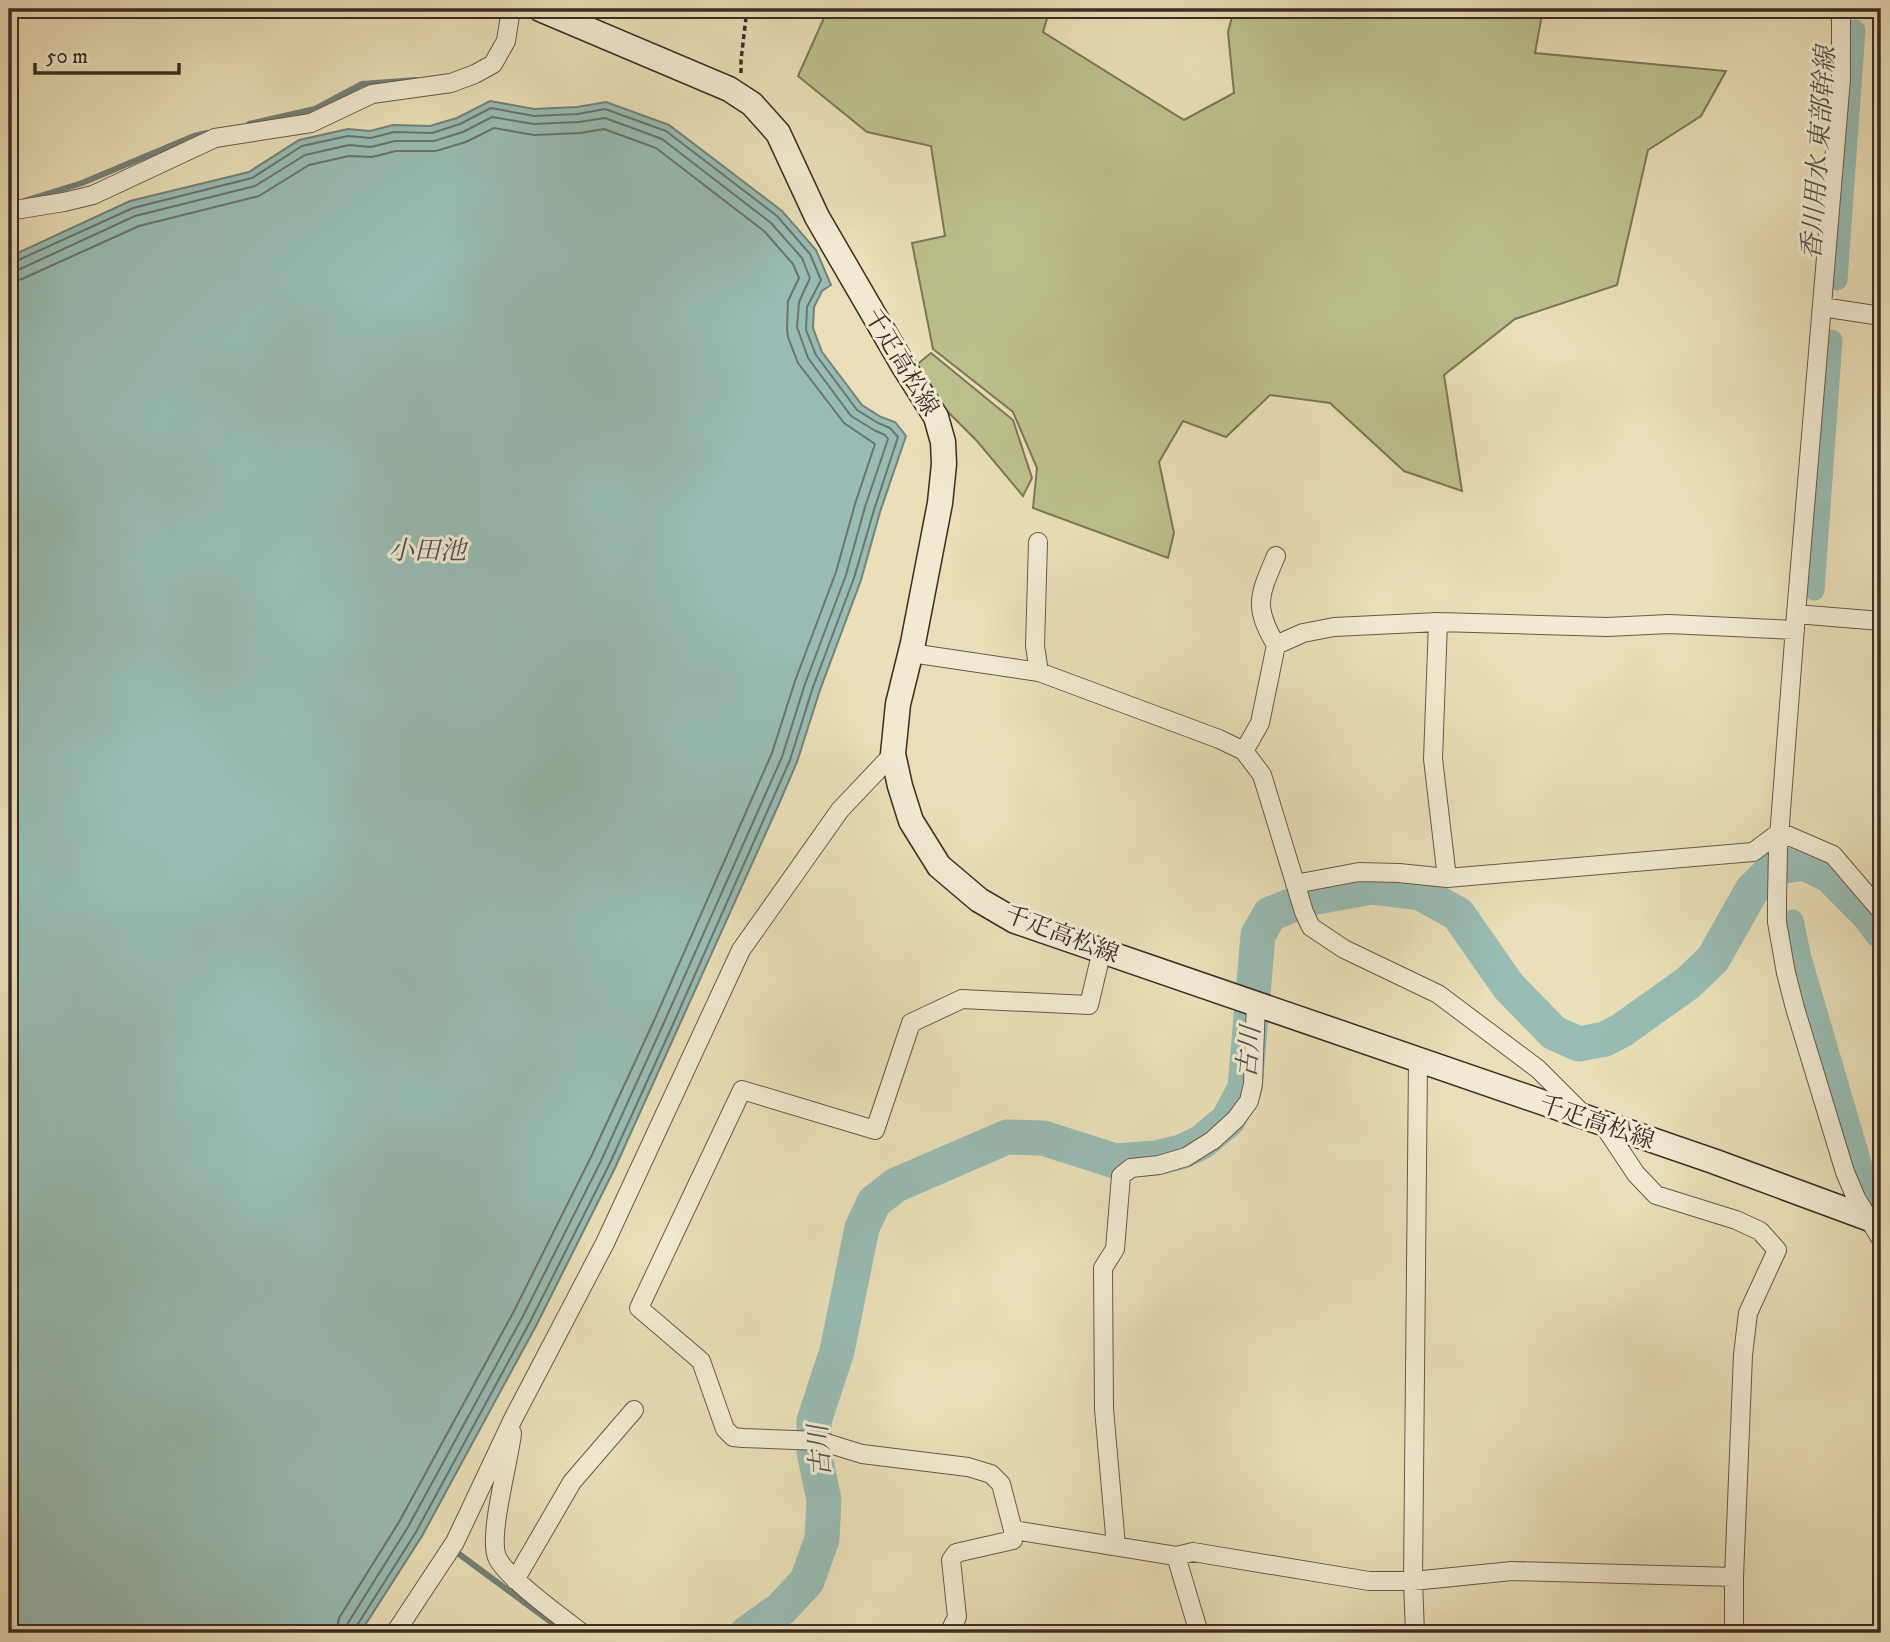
<svg xmlns="http://www.w3.org/2000/svg" width="1890" height="1642" viewBox="0 0 1890 1642" font-family="'IM FELL DW Pica','Noto Serif JP',serif">
  <style>
    .green { fill: #bcc08b; stroke: #7c7658; stroke-width: 2 }
    .water { fill: #98bcb3; stroke: #73827a; stroke-width: 2 }
    .lines { fill: none; stroke-linecap: round; stroke-linejoin: round }
    .shore { stroke: #6a746c; stroke-width: 2 }
    .stream { stroke: #73827a; stroke-width: 6 }
    .canal { stroke: #98bcb3; stroke-width: 21 }
    .river { stroke: #98bcb3; stroke-width: 35 }
    .street-casing { stroke: #685849; stroke-width: 20 }
    .secondary-casing { stroke: #3c2b24; stroke-width: 27 }
    .path { stroke: #3c2b24; stroke-width: 3.5; stroke-dasharray: 5 3.5; stroke-linecap: butt }
    .street { stroke: #f1ead1; stroke-width: 18 }
    .secondary { stroke: #f1ead1; stroke-width: 24 }
    .labels { text-anchor: middle; stroke-width: 6; stroke-linejoin: round; paint-order: stroke }
    .street-label { font-size: 24px; fill: #3c2b24; stroke: #f1ead1 }
    .water-label { font-size: 26px; font-style: italic; fill: #534f48; stroke: #f1ead1 }
  </style>
  <rect width="100%" height="100%" fill="#eadfb8"/>
  <filter id="stains"><feTurbulence type="fractalNoise" baseFrequency=".00286" numOctaves="4"/><feColorMatrix values="0 0 0 0 .2 0 0 0 0 .09 0 0 0 0 .02 0 0 0 .5 -.17"/></filter>
  <radialGradient id="worn" r=".72"><stop offset=".6" stop-color="#630" stop-opacity="0"/><stop offset="1" stop-color="#630" stop-opacity=".3"/></radialGradient>
  <!-- green -->
  <path class="green" d="M 828,9 L 1050,9 L 1043,32 L 1184,120 L 1234,93 L 1228,32 L 1234,9 L 1543,9 L 1535,53 L 1726,71 L 1701,116 L 1648,150 L 1617,285 L 1515,319 L 1444,375 L 1462,491 L 1404,471 L 1330,403 L 1270,395 L 1226,437 L 1183,421 L 1159,462 L 1174,533 L 1168,558 L 1033,508 L 1037,468 L 1013,412 L 933,349 L 912,243 L 945,236 L 931,146 L 867,132 L 798,76 Z
    M 931,353 L 1013,420 L 1032,478 L 1023,496 L 977,441 L 932,396 L 914,367 Z"/>
  <!-- water -->
  <path class="water" d="M 490,101 L 534,109 L 577,107 L 606,102 L 669,125 L 782,211 L 816,250 L 831,285 L 822,291 L 814,307 L 813,328 L 822,352 L 862,405 L 881,417 L 895,422 L 906,436 L 880,512 L 861,580 L 820,690 L 797,762 L 778,806 L 615,1168 L 537,1324 L 422,1536 L 360,1633 L 9,1633 L 9,257 L 130,201 L 249,172 L 299,140 L 348,129 L 370,131 L 393,125 L 430,126 L 457,118 Z"/>
  <g class="lines">
    <!-- shore -->
    <path class="shore" d="M 9,262 L 14,262 L 133,208 L 252,178 L 302,146 L 348,136 L 371,138 L 394,132 L 432,133 L 460,124 L 491,108 L 534,116 L 578,114 L 605,109 L 666,131 L 777,216 L 810,254 L 821,280 L 807,307 L 806,330 L 816,355 L 857,410 L 878,423 L 890,428 L 898,437 L 874,510 L 854,578 L 813,687 L 790,760 L 670,1031 L 609,1165 L 531,1320 L 416,1532 L 356,1627 L 355,1633
      M 9,271 L 18,270 L 135,216 L 255,186 L 305,155 L 349,145 L 371,147 L 395,141 L 434,141 L 463,132 L 492,117 L 534,124 L 579,122 L 605,118 L 662,139 L 771,223 L 802,258 L 810,278 L 799,302 L 797,327 L 808,358 L 851,416 L 874,430 L 885,435 L 888,439 L 865,507 L 846,575 L 805,684 L 782,757 L 662,1027 L 601,1161 L 523,1316 L 408,1527 L 348,1623 L 346,1633
      M 9,282 L 22,279 L 139,226 L 259,196 L 309,165 L 349,156 L 372,157 L 396,151 L 436,151 L 466,142 L 494,128 L 534,135 L 580,133 L 604,129 L 656,148 L 764,231 L 793,264 L 799,278 L 788,301 L 787,328 L 788,337 L 798,363 L 844,423 L 875,444 L 855,504 L 836,572 L 795,681 L 772,753 L 653,1023 L 591,1157 L 514,1311 L 399,1522 L 339,1618 L 336,1633"/>
    <!-- stream -->
    <path class="stream" d="M 249,124 L 315,109 L 362,84 L 416,80
      M 24,201 L 82,183 L 194,136 L 207,133
      M 459,1554 L 566,1633"/>
    <!-- canal -->
    <path class="canal" d="M 1837,280 L 1855,30
      M 1814,590 L 1832,340
      M 1793,920 L 1801,958 L 1862,1166 L 1881,1206"/>
    <!-- river -->
    <path class="river" d="M 747,1633 L 781,1609 L 807,1581 L 822,1539 L 824,1500 L 814,1452 L 814,1421 L 837,1351 L 862,1228 L 874,1202 L 896,1185 L 1007,1137 L 1043,1138 L 1115,1161 L 1156,1158 L 1181,1152 L 1202,1142 L 1228,1120 L 1245,1088 L 1258,935 L 1270,914 L 1311,898 L 1371,887 L 1420,893 L 1458,914 L 1509,987 L 1554,1033 L 1579,1044 L 1605,1039 L 1622,1030 L 1688,983 L 1713,959 L 1752,890 L 1774,868 L 1804,863 L 1829,875 L 1868,914 L 1881,931"/>
    <!-- street casing -->
    <g class="street-casing">
      <path id="street" d="M 1841,9 L 1841,79 L 1796,614 L 1778,850 L 1777,898 L 1777,922 L 1786,973 L 1795,1008 L 1845,1172 L 1856,1198 L 1881,1239
        M 9,211 L 64,202 L 93,195 L 215,138 L 311,123 L 372,94 L 451,83 L 475,74 L 493,64 L 506,41 L 511,9
        M 1822,307 L 1881,316
        M 1038,542 L 1035,646 L 1039,672
        M 1276,556 C 1259,596 1253,606 1276,645
        M 1796,614 L 1881,621
        M 1438,622 L 1433,759 L 1447,878 L 1753,852 L 1780,832 L 1833,855 L 1881,911
        M 911,653 L 1039,672 L 1219,739 L 1244,751 L 1262,775 L 1304,912 L 1311,927 L 1344,949 L 1438,994 L 1538,1069 L 1585,1116
        M 1244,751 L 1260,723 L 1276,645 L 1303,633 L 1334,627 L 1438,622 L 1607,627 L 1669,624 L 1795,630
        M 1295,884 L 1359,872 L 1399,873 L 1447,878
        M 1102,950 L 1089,1005 L 962,999 L 911,1023 L 875,1130 L 742,1090 L 639,1308 L 701,1361 L 725,1429 L 733,1437 L 743,1438 L 820,1441 L 862,1454 L 968,1467 L 991,1474 L 1001,1484 L 1013,1530 L 1176,1556 L 1193,1552 L 1369,1581 L 1413,1581 L 1512,1571 L 1734,1577
        M 1602,1123 L 1636,1174 L 1656,1195 L 1736,1220 L 1760,1231 L 1777,1250 L 1748,1313 L 1743,1355 L 1734,1577 L 1734,1633
        M 512,1433 C 509,1462 488,1535 497,1557 C 505,1577 563,1618 582,1633
        M 1116,1546 L 1104,1409 L 1103,1268 L 1115,1249 L 1121,1176 L 1131,1168 L 1159,1165 L 1186,1157 L 1213,1140 L 1236,1119 L 1249,1101 L 1253,1084 L 1256,1003
        M 1176,1556 L 1199,1633
        M 515,1580 L 572,1482 L 634,1410
        M 395,1633 L 455,1542 L 513,1419 L 605,1243 L 741,950 L 840,810 L 893,754
        M 949,1633 L 957,1617 L 951,1560 L 956,1553 L 1013,1540 L 1013,1530
        M 1415,1633 L 1413,1581 L 1418,1061"/>
    </g>
    <!-- secondary casing -->
    <g class="secondary-casing">
      <path id="secondary" d="M 540,9 L 729,89 L 752,104 L 778,133 L 817,217 L 903,365 L 936,417 L 943,442 L 944,464 L 940,503 L 913,643 L 898,704 L 893,754 L 900,786 L 911,821 L 939,866 L 979,900 L 1015,921 L 1713,1161 L 1881,1223"/>
    </g>
    <!-- path -->
    <path class="path" d="M 741,73 L 741,60 L 747,9"/>
    <!-- street -->
    <use href="#street" class="street"/>
    <!-- secondary -->
    <use href="#secondary" class="secondary"/>
  </g>
  <g class="labels">
    <!-- street labels -->
    <g class="street-label">
      <text transform="translate(902 362) rotate(59)" y="8">千疋高松線</text>
      <text transform="translate(1062 934) rotate(21)" y="8">千疋高松線</text>
      <text transform="translate(1597 1122) rotate(19)" y="8">千疋高松線</text>
    </g>
    <!-- water labels -->
    <g class="water-label">
      <text transform="translate(1818 153) rotate(-86)" y="9">香川用水 東部幹線</text>
      <text x="427" y="559">小田池</text>
      <text transform="translate(1248 1052) rotate(-85)" y="9">古川</text>
      <text transform="translate(819 1451) rotate(-94)" y="9">古川</text>
    </g>
  </g>
  <!-- margin -->
  <rect width="1890" height="1642" fill="none" stroke="#eadfb8" stroke-width="35"/>
  <rect x="10" y="10" width="1869" height="1621" fill="none" stroke="#3c2b24" stroke-width="3.5"/>
  <rect x="18" y="18" width="1855" height="1607" fill="none" stroke="#3c2b24" stroke-width="2"/>
  <!-- scale -->
  <path d="M35 63v10h144v-10" fill="none" stroke="#3c2b24" stroke-width="3.5"/>
  <text x="46" y="63" font-size="21" fill="#3c2b24" stroke="#f1ead1" stroke-width="5" paint-order="stroke">50 m</text>
  <rect width="100%" height="100%" filter="url(#stains)"/>
  <rect width="100%" height="100%" fill="url(#worn)"/>
</svg>
